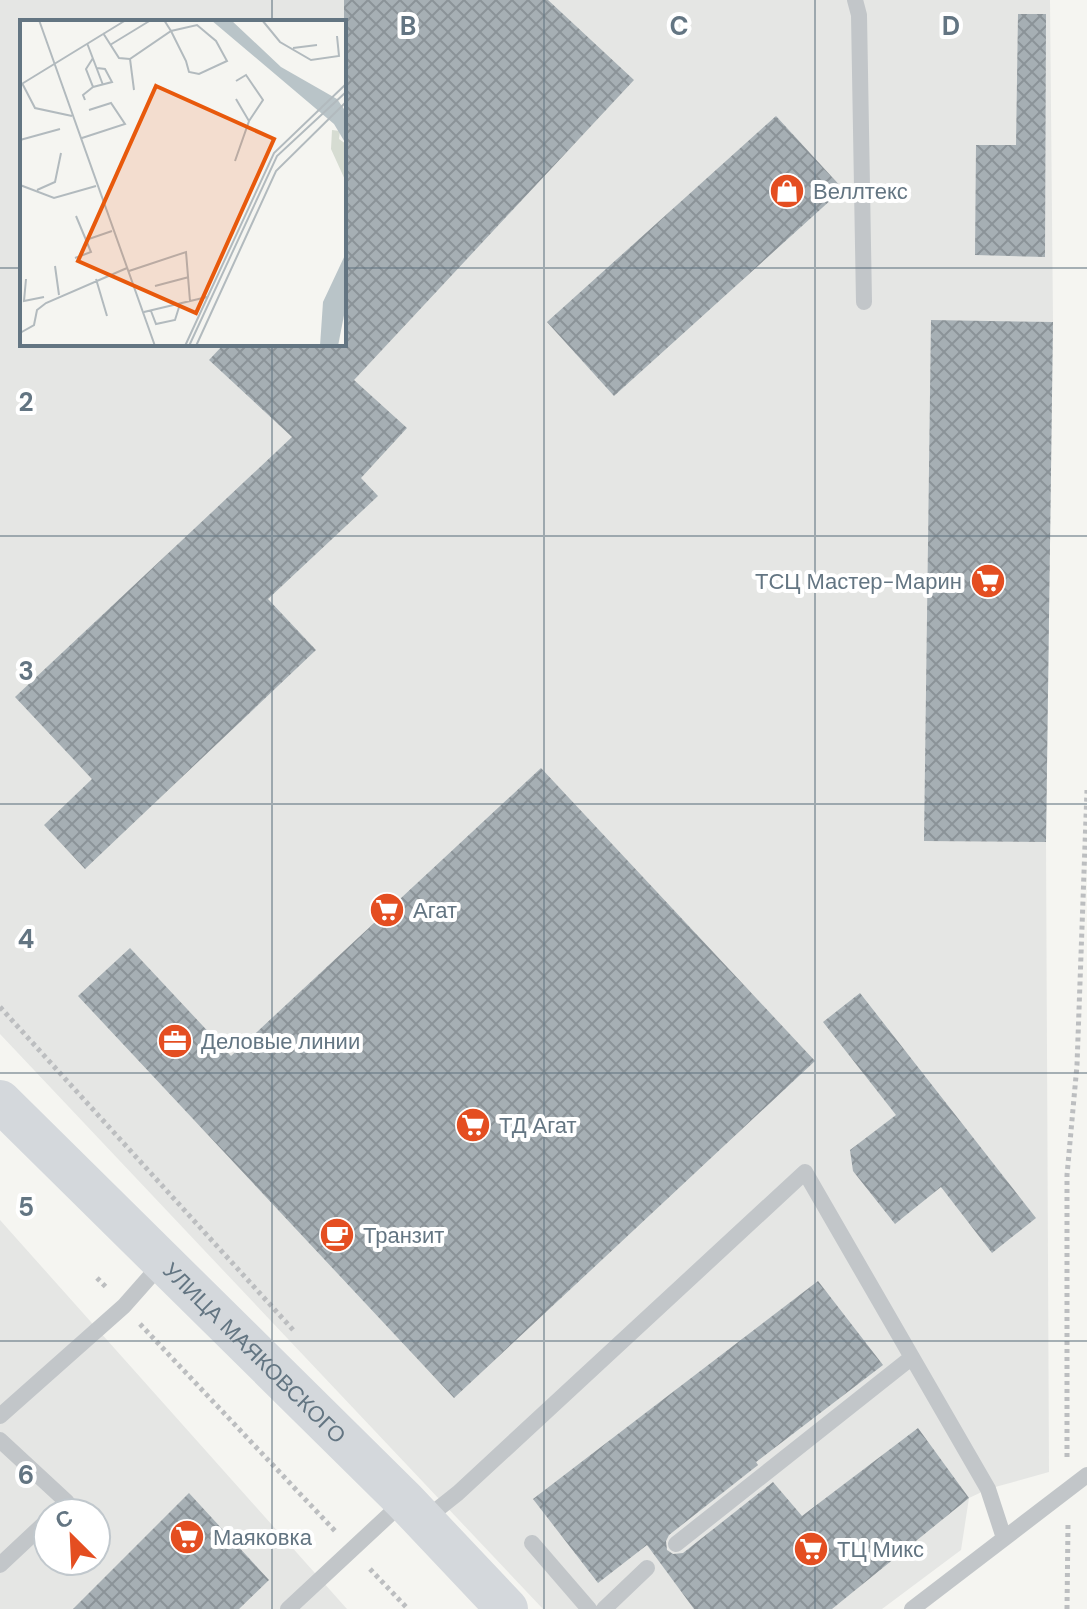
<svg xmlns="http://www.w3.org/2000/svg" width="1087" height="1609" viewBox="0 0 1087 1609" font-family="'DM Sans',sans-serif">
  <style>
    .built { fill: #e5e6e4; fill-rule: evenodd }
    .building { fill: url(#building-cross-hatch) }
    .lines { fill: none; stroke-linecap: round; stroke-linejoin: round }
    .path { stroke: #bcbec0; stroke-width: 5; stroke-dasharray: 4 4; stroke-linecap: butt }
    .lane { stroke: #c2c6c9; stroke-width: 16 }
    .secondary { stroke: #d4d8dc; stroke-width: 42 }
    .grid { fill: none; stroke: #637582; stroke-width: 2; stroke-opacity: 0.55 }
    .labels { text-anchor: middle; stroke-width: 8; stroke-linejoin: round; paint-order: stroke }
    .poi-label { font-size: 22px; fill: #637582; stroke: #fff; text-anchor: start }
    .street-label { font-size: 22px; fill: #637582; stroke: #fff }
    .inset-road { fill: none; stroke: #b2babe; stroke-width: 2 }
    .view { fill: #e8590c; fill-opacity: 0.15; stroke: #e8590c; stroke-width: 4 }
    .inset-edge { fill: none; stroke: #637582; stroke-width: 4 }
    .grid-label { font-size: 26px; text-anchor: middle; font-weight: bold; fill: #637582; stroke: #fff; stroke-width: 8; stroke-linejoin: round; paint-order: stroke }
  </style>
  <defs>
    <pattern id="building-cross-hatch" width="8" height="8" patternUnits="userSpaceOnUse" patternTransform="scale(2)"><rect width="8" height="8" fill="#a6afb4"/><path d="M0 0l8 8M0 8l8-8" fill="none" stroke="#8b9398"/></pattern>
  </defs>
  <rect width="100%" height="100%" fill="#f5f5f1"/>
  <!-- built -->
  <path class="built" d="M 0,0 L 1050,0 L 1053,322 L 1046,842 L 1049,1472 L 988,1489 L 969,1498 L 961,1550 L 882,1609 L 543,1609 L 0,1034 ZM 22,22 L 344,22 L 344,344 L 22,344 Z
    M 0,1220 L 347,1609 L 0,1609 ZM 48,1513 L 96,1513 L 96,1561 L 48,1561 Z"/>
  <!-- building -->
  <path class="building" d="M 344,0 L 548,0 L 634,80 L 354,380 L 407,428 L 361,478 L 378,496 L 268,599 L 316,650 L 85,869 L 44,825 L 92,779 L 15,697 L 292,437 L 209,360 L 224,344 L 344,344 Z
    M 1018,14 L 1046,14 L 1045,257 L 975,255 L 976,145 L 1016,145 Z
    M 776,116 L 843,189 L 614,396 L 547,322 Z
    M 931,320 L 1053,322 L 1046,842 L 924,841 Z
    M 541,768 L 815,1061 L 454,1398 L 78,996 L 130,948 L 231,1056 Z
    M 860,993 L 1036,1218 L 992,1253 L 941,1187 L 895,1224 L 853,1171 L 850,1150 L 896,1115 L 823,1022 Z
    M 818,1281 L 883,1365 L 756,1462 L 758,1465 L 669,1535 L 666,1541 L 667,1550 L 673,1554 L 683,1553 L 773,1482 L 802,1516 L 918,1428 L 969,1498 L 832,1609 L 694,1609 L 647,1545 L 598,1583 L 533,1499 Z
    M 189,1493 L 269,1580 L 239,1609 L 73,1609 Z"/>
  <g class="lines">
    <!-- path -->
    <path class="path" d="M 0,1007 L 295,1332
      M 97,1278 L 106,1287
      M 140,1324 L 336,1532
      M 1067,1457 L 1067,1175 L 1077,1065 L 1087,790
      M 370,1569 L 408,1609
      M 1067,1609 L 1068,1523"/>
    <!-- lane -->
    <path class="lane" d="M 855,0 L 859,15 L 864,302
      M 0,1416 L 124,1306 L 162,1263
      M 0,1440 L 67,1502 L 56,1513
      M 424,1520 L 458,1493 L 805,1172 L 988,1489 L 1004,1538
      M 532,1543 L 589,1609
      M 676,1544 L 911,1358
      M 0,1565 L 48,1520
      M 288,1609 L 403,1502
      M 604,1609 L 647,1568
      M 912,1609 L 1087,1475"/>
    <!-- secondary -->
    <path class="secondary" id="s1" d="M 0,1101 L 405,1501 L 507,1609"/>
  </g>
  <!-- grid -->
  <path class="grid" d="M 272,0 L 272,22M 544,0 L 544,1609M 815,0 L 815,1609M 0,268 L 22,268M 344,268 L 1087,268M 272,344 L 272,1609M 0,536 L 1087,536M 0,804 L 1087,804M 0,1073 L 1087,1073M 0,1341 L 1087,1341"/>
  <!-- icons -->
  <defs>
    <g id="shop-disc" transform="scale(1.8)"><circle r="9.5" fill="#e44e21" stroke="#fff"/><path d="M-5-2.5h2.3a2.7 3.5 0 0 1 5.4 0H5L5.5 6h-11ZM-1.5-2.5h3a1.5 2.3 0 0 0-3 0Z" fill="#fff"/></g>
    <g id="supermarket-disc" transform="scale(1.8)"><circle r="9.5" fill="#e44e21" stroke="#fff"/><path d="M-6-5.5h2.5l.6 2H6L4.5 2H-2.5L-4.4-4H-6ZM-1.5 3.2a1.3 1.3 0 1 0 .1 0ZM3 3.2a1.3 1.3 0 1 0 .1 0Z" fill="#fff"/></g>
    <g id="office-disc" transform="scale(1.8)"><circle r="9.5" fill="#e44e21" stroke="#fff"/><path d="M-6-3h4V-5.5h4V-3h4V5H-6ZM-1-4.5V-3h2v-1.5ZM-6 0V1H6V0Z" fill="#fff"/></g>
    <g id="cafe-disc" transform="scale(1.8)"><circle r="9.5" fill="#e44e21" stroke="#fff"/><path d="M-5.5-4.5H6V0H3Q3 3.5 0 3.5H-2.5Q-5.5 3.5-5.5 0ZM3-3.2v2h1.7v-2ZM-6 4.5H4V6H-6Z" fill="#fff"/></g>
  </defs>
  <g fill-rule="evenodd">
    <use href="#shop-disc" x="787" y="191"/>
    <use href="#supermarket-disc" x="988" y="581"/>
    <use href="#supermarket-disc" x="387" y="910"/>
    <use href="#office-disc" x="175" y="1041"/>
    <use href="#supermarket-disc" x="473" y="1125"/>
    <use href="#cafe-disc" x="337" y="1235"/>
    <use href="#supermarket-disc" x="187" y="1537"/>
    <use href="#supermarket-disc" x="811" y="1549"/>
  </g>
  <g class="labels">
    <!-- poi labels -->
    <g class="poi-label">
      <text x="813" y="199">Веллтекс</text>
      <text x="962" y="589" text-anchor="end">ТСЦ Мастер-Марин</text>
      <text x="413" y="918">Агат</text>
      <text x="201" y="1049">Деловые линии</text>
      <text x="499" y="1133">ТД Агат</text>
      <text x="363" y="1243">Транзит</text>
      <text x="213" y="1545">Маяковка</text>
      <text x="837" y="1557">ТЦ Микс</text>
    </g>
    <!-- street labels -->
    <g class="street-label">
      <text dy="8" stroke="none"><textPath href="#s1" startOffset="358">УЛИЦА МАЯКОВСКОГО</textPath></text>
    </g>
  </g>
  <!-- overview -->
  <g transform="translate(20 20)">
    <rect width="326" height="326" fill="#f5f5f1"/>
    <path d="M 312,110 L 320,111 L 319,119 L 326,124 L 326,162 L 311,129 Z" fill="#d6dcd2"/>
    <path d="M 191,0 L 211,0 L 261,47 L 317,79 L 326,92 L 326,124 L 314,104 ZM 326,233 L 326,285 L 318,326 L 300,326 L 303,282 Z" fill="#b9c4c8"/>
    <path class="inset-road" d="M 19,0 L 135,326M 242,0 L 260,22 L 291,40 L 319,36 L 317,16M 83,13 L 99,38 L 110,39M 67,23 L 83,65M 90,25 L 131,0M 273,28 L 297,25M 216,61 L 226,55 L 243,80 L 229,101M 2,63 L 15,88 L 52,96M 0,65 L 106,0M 73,67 L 92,62 L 85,49 L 77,48M 114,70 L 110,39 L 151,11 L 177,5 L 196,21 L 207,41 L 179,54 L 169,52 L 166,41 L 151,11 L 144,0M 65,80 L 63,75 L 73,67 L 66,49 L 73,38M 62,118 L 105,104 L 91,83 L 69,90M 0,120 L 40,109M 215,141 L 229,101 L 216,79M 0,165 L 34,178 L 76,166M 17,170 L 35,162 L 41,133M 56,196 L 66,220 L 92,211M 55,238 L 71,232 L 66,220M 35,246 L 39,275M 109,251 L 166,232 L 170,281M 6,259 L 4,281 L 24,277M 76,259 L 87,296M 135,266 L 169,257M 131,291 L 136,304 L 155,300 L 160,284M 124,292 L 187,277M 0,313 L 14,305 L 17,290 L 26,283 L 107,248M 165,326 L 254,133 L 326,64M 169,326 L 257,136 L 326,72M 176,326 L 256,151 L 326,82"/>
    <path class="view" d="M 136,66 L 254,119 L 176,293 L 58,241 Z"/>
    <rect width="326" height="326" class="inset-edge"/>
  </g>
  <g class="grid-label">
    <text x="408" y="35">B</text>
    <text x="679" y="35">C</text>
    <text x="951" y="35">D</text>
    <text x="26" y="411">2</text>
    <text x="26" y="680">3</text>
    <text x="26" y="948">4</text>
    <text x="26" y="1216">5</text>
    <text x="26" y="1484">6</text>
  </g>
  <!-- north arrow -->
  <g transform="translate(72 1537) rotate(336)"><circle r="38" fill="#ffffff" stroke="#c1c8cd" stroke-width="2"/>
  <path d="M0-6L14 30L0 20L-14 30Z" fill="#e44e21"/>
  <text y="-12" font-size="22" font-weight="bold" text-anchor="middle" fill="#637582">С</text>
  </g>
</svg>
